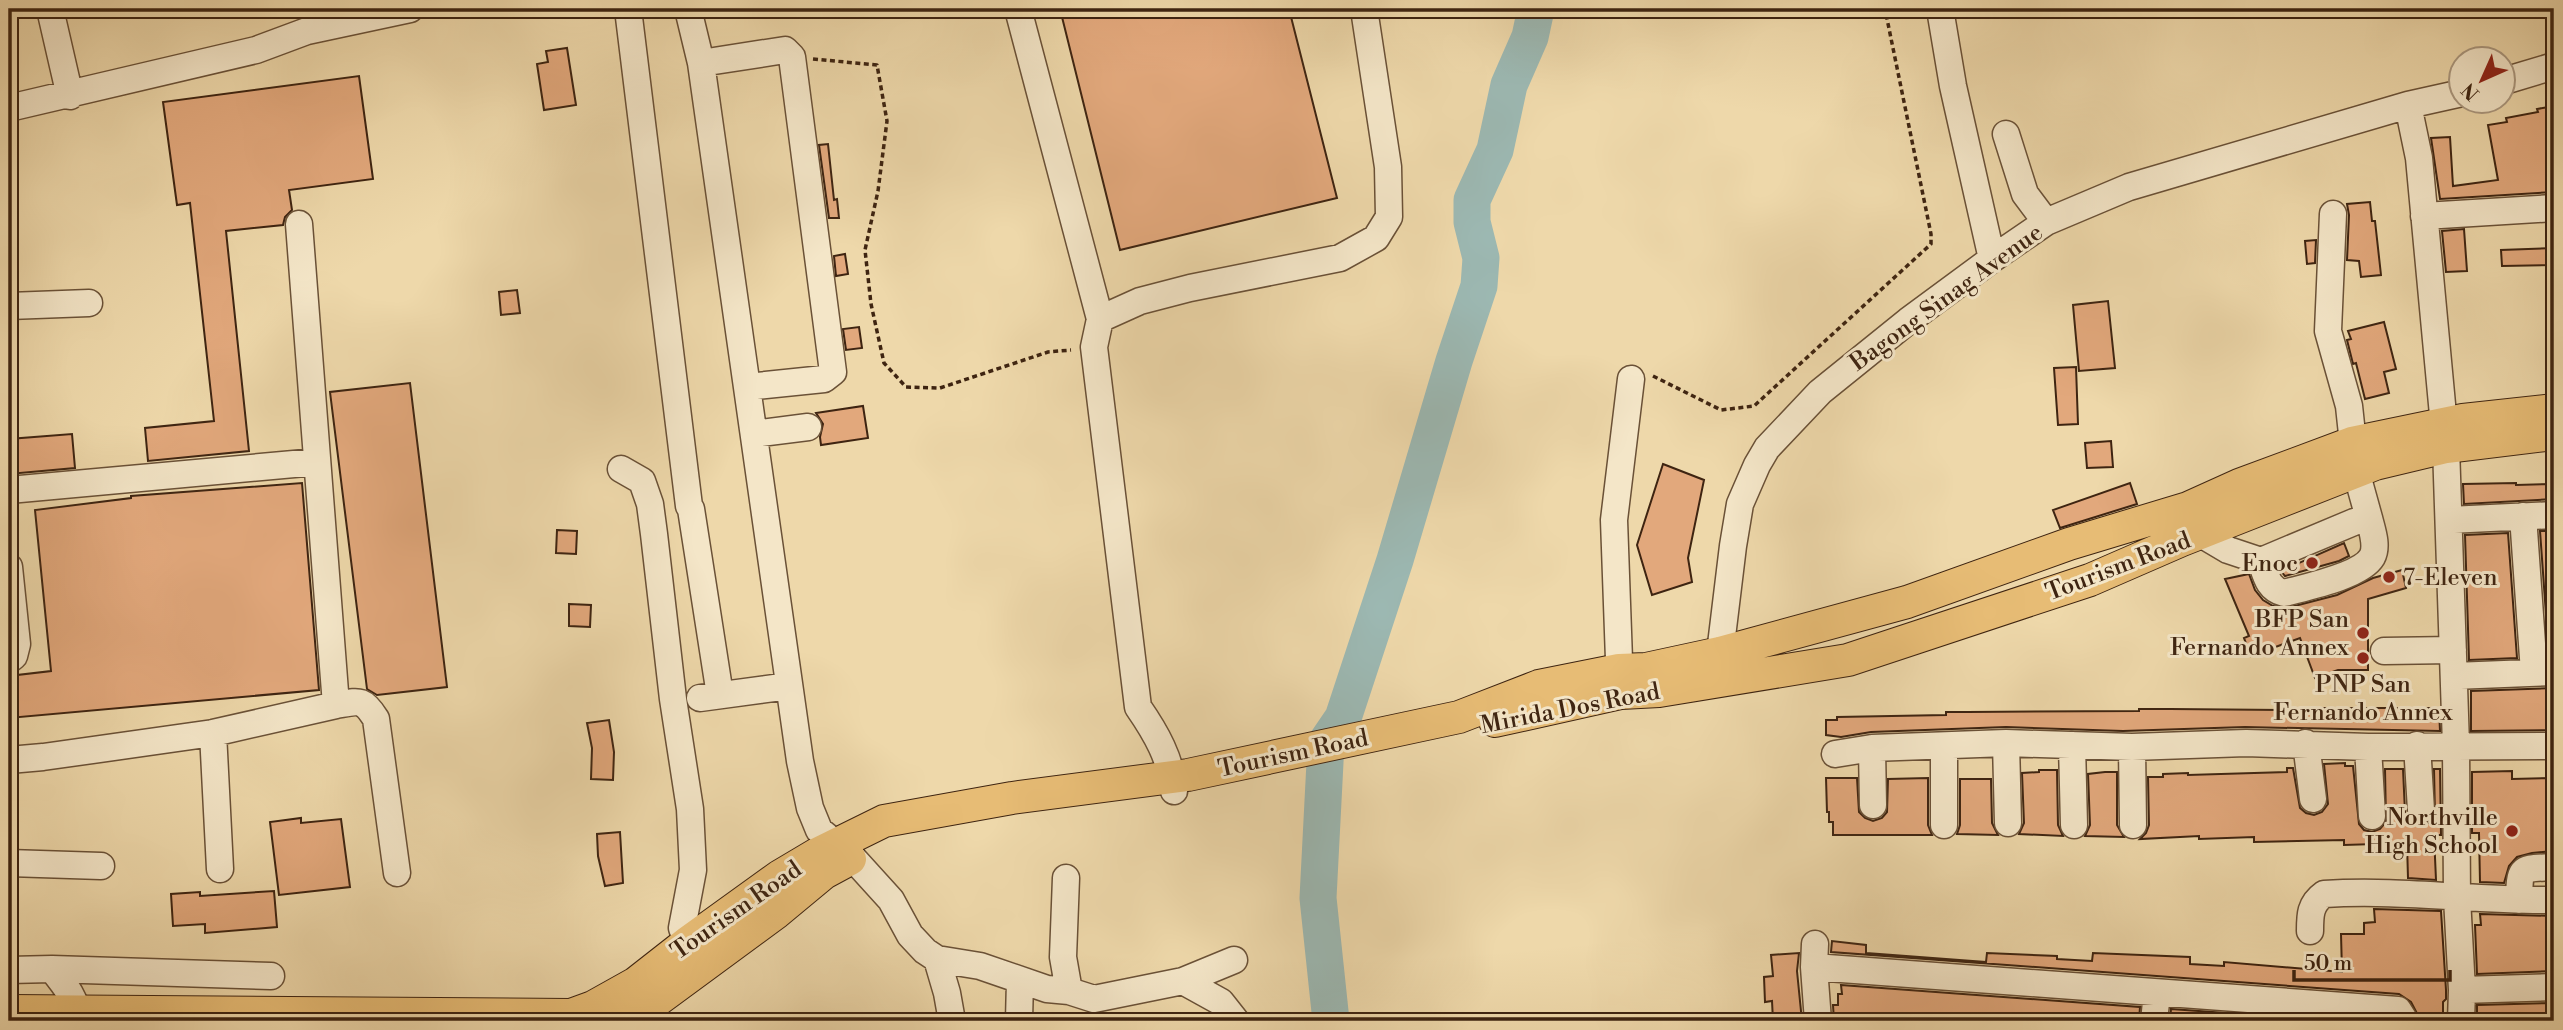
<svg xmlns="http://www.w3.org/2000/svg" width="2563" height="1030" viewBox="0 0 2563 1030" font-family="'Libre Bodoni',serif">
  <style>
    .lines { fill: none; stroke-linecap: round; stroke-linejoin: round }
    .river { stroke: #9cb8b2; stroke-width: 37 }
    .building { fill: #e2a87c; stroke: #3e2411; stroke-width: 2 }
    .minor-casing { stroke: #6a5137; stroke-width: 29 }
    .major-casing { stroke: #3e2411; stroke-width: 34 }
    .path { stroke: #3e2411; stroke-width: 3.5; stroke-dasharray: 5 3.5; stroke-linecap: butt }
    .minor { stroke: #f4e6c8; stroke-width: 26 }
    .major { stroke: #e7bc75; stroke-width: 32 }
    .poi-dot { fill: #8f2418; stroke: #f4e6c8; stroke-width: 2.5 }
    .labels { text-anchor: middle; stroke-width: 6; stroke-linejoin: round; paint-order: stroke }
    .street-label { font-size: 24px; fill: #3e2411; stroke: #f4e6c8 }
    .poi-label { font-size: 24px; fill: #3e2411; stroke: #f4e6c8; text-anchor: end }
  </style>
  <rect width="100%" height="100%" fill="#eed8aa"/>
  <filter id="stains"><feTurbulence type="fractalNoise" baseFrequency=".00286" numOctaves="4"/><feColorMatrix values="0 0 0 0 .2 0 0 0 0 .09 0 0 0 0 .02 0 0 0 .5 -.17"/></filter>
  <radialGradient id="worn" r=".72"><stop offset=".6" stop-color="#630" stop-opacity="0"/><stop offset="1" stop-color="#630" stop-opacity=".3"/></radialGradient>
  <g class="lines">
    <!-- river -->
    <path class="river" d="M 1331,1021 L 1318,898 L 1326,743 L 1343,718 L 1395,560 L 1454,361 L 1479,286 L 1481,258 L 1472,222 L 1472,200 L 1495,150 L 1509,85 L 1530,37 L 1536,9"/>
  </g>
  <!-- building -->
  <path class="building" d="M 1060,9 L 1289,9 L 1337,198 L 1120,250 Z
    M 567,48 L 576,105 L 544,110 L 537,64 L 548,62 L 546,51 Z
    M 359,76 L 373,179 L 289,190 L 292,210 L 285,217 L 283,225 L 226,231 L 249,451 L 148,461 L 145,428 L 214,421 L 190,203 L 177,205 L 163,102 Z
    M 2554,106 L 2554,192 L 2440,199 L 2431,138 L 2450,137 L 2453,186 L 2498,180 L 2488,125 L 2507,122 L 2506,118 L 2538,112 L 2537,109 Z
    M 828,144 L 834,200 L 837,199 L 839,218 L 829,218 L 819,145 Z
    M 2370,202 L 2372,221 L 2375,221 L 2381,275 L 2361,277 L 2359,261 L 2347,260 L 2349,215 L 2347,204 Z
    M 2464,229 L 2467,271 L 2446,272 L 2442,231 Z
    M 2316,240 L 2315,263 L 2307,264 L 2305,241 Z
    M 2554,248 L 2554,265 L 2502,266 L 2501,250 Z
    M 845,254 L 848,274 L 836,276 L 834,256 Z
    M 517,290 L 520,313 L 501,315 L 499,292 Z
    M 2108,301 L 2115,368 L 2079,371 L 2073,305 Z
    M 2384,322 L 2396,369 L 2384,372 L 2389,393 L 2365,399 L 2356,363 L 2353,364 L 2347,340 L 2351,339 L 2348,331 Z
    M 859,327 L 862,348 L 846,350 L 843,329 Z
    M 2076,367 L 2078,424 L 2058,425 L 2054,368 Z
    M 410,383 L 447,687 L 377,695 L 367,689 L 330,392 Z
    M 863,406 L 868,438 L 821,445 L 820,437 L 823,424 L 816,413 Z
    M 72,434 L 75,468 L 9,474 L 9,439 Z
    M 2111,441 L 2113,467 L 2087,468 L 2085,443 Z
    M 1663,464 L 1704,480 L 1688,558 L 1692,582 L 1652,595 L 1637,545 Z
    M 302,483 L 319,690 L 9,718 L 9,676 L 51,671 L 35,510 L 131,498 L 131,496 Z
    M 2130,483 L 2137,504 L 2060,528 L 2053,510 Z
    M 2516,483 L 2516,485 L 2554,484 L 2554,499 L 2464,504 L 2463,484 Z
    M 557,530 L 577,531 L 576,554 L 556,553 Z
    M 2540,531 L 2554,531 L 2554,656 L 2549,656 Z
    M 2508,533 L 2517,658 L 2469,660 L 2465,535 Z
    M 2344,543 L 2349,556 L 2339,561 L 2285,576 L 2281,571 Z
    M 2402,570 L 2406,588 L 2368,599 L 2368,670 L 2338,670 L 2315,678 L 2300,638 L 2251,656 L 2244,638 L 2249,636 L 2225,579 L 2249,574 L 2255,590 L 2263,600 L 2273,606 L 2287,608 L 2337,595 L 2373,578 Z
    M 569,604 L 591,605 L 590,627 L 569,626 Z
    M 2554,688 L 2554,730 L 2471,731 L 2471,691 Z
    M 2298,708 L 2439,708 L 2440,731 L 2245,727 L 2123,731 L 2006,727 L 1871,732 L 1841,737 L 1826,735 L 1826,720 L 1837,720 L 1837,717 L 1946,715 L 1946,712 L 1967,712 L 2139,711 L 2139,709 L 2170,709 L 2283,710 Z
    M 609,720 L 614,752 L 613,780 L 591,779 L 592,748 L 587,723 Z
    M 2345,763 L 2345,766 L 2353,766 L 2359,824 L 2364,830 L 2372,832 L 2380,829 L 2386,822 L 2385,769 L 2403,769 L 2405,812 L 2408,819 L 2421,826 L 2429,823 L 2435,816 L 2434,769 L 2440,769 L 2441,835 L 2434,835 L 2436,880 L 2408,878 L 2407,843 L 2344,845 L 2344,840 L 2254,842 L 2254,837 L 2199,839 L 2199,836 L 2140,839 L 2146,833 L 2149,825 L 2148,777 L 2163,777 L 2163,774 L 2188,773 L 2188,775 L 2287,772 L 2287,768 L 2293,768 L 2300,808 L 2306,813 L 2314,815 L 2322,812 L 2328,804 L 2324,764 Z
    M 2039,770 L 2057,770 L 2058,825 L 2063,836 L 2019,834 L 2024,823 L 2022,773 L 2039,772 Z
    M 2512,771 L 2512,779 L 2554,778 L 2554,851 L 2532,853 L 2517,857 L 2509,866 L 2504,883 L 2480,882 L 2479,833 L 2472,833 L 2472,772 Z
    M 2105,772 L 2117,772 L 2117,825 L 2124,837 L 2085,836 L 2090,825 L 2088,774 Z
    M 1826,778 L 1857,778 L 1859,812 L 1865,818 L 1873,821 L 1882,818 L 1887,812 L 1888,779 L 1928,778 L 1928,825 L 1932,835 L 1833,835 L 1833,822 L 1829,822 L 1829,812 L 1827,812 Z
    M 1960,779 L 1991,779 L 1992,823 L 1998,835 L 1957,834 L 1960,825 Z
    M 301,818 L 301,823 L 341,819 L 350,887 L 279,895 L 270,822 Z
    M 620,832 L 623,883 L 605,886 L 598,856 L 597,834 Z
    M 274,891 L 277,927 L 205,933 L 205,924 L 173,926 L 171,894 L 200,892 L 200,896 Z
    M 2374,909 L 2441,911 L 2446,990 L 2446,999 L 2443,1002 L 2443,1021 L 2421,1021 L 2411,1002 L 2399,994 L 1831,952 L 1832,941 L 1866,945 L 1866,953 L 1986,962 L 1987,953 L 2057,956 L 2057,959 L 2092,961 L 2093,953 L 2190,957 L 2190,964 L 2224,966 L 2224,962 L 2342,972 L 2341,934 L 2364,934 L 2364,923 L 2375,922 Z
    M 2480,914 L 2554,916 L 2554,971 L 2477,974 L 2475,925 L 2481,925 Z
    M 1799,953 L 1797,971 L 1802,1021 L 1773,1021 L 1772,1001 L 1765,1002 L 1764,977 L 1773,976 L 1771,955 Z
    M 1841,985 L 2140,1007 L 2139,1021 L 1834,1021 L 1833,1005 L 1838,1005 L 1838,994 L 1842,994 Z
    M 2554,1003 L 2554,1021 L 2477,1021 L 2477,1005 Z
    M 2171,1009 L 2336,1021 L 2170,1021 Z"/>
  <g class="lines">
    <!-- minor casing -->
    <g class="minor-casing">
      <path id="minor" d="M 50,9 L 70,96
        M 628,9 L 689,506 L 691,509 L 720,695
        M 688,9 L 701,63 L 800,761 L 810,808 L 819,830 L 852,857 L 891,900 L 910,935 L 925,951 L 937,959 L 980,966 L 1047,989 L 1069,991
        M 1018,9 L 1100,319
        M 1940,9 L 1953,86 L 1992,259
        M 701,63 L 785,50 L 792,57 L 833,372 L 824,379 L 747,387
        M 2504,81 L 2554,66
        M 2408,105 L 2419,158 L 2446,447 L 2456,745 L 2457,898 L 2462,990 L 2461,1021
        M 9,108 L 256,50 L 307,31 L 410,9
        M 2006,134 L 2025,194 L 2046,222
        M 2424,216 L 2554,208
        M 9,306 L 89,303
        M 754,434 L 808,427
        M 621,469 L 642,481 L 650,504 L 654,534 L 673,699 L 690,809 L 693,870 L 682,928 L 687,943
        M 9,490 L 316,462
        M 2523,516 L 2534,672
        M 2194,519 L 2201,534 L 2228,550 L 2261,561 L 2354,522 L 2369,518 L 2356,471 L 2349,406 L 2328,331 L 2333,214
        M 2449,520 L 2554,515
        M 2261,561 C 2266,576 2268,589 2284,593 C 2306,587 2361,576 2372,557 C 2378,546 2372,530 2369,518
        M 9,567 L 17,644 L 14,656 L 9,660
        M 2384,651 L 2453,650
        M 1722,672 L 1720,653 L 1733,546 L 1740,504 L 1757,465 L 1767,448 L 1820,392 L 1908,321 L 1992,259 L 2046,222 L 2129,187 L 2408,105 L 2462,93
        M 2454,676 L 2554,672
        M 1620,688 L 1614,520 L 1631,379
        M 700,698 L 789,686
        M 336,705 C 359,701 363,698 376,719 L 397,873
        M 213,733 L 220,869
        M 2006,743 L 2008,823
        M 2306,743 L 2313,799
        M 2072,745 L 2074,825
        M 2417,745 L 2421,810
        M 1944,746 L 1944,825
        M 2132,747 L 2133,825
        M 2368,747 L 2372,816
        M 1872,748 L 1873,805
        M 1835,754 L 1872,748 L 2006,743 L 2132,747 L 2246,743 L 2368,747 L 2554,746
        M 9,760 L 43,757 L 213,733 L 336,705 L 299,224
        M 1174,791 C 1171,759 1156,733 1138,707 L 1094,347 L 1100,319 L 1140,301 L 1190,288 L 1340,258 L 1376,238 L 1389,217 L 1388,167 L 1364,9
        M 9,863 L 101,866
        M 1066,878 L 1063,957 L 1069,991 L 1094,999 L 1183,981 L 1221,1002 L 1236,1021
        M 2519,900 C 2520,865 2520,869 2554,867
        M 2310,931 C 2310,915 2310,904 2324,894 C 2401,889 2477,901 2554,900
        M 1815,944 L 1814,967 L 1818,1021
        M 937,959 L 947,993 L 952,1021
        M 1814,967 L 2398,1010 L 2405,1021
        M 9,970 L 52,969
        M 1183,981 L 1234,960
        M 2462,990 L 2554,987
        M 78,1021 C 78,1001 65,985 52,969 L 271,976
        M 1019,1021 L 1020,980
        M 2154,1021 L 2157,993"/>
    </g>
    <!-- major casing -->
    <g class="major-casing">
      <path id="major" d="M 1495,721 L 1621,693 L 1659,691 L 1848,660 L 2090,580 L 2182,540 L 2375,464 L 2446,447 L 2554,434
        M 9,1011 L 571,1015 L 593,1007 L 636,983 L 687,943 L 780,876 L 817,854 L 884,821 L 1012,798 L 1188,775 L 1459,717 L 1539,686 L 1619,670 L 1646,669 L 1720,653 L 1907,602 L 2069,544 L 2188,508 L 2239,485 L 2352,443 L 2463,420 L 2554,410
        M 629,1021 L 777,912 L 824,873 L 850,859"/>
    </g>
    <!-- path -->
    <path class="path" d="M 1601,9 L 1613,11 L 1635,9
      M 813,59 L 877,65 L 887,121 L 878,191 L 865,250 L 871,304 L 884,363 L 906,387 L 940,388 L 1048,352 L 1071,350
      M 1653,376 L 1721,410 L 1754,406 L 1931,244 L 1931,234 L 1885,9"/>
    <!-- minor -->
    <use href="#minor" class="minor"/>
    <!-- major -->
    <use href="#major" class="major"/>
  </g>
  <!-- markers -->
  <g class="poi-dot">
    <circle cx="2312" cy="563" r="7"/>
    <circle cx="2389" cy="577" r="7"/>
    <circle cx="2363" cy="633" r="7"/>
    <circle cx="2363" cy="658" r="7"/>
    <circle cx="2512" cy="831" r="7"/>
  </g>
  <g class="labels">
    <!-- street labels -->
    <g class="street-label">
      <text transform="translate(1946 297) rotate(-36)" y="8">Bagong Sinag Avenue</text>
      <text transform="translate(2118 566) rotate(-21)" y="8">Tourism Road</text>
      <text transform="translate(1570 708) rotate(-11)" y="8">Mirida Dos Road</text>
      <text transform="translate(1293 753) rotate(-12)" y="8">Tourism Road</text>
      <text transform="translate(736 910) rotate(-35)" y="8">Tourism Road</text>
    </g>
    <!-- poi labels -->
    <g class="poi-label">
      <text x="2298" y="571">Enoc</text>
      <text x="2403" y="585" text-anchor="start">7-Eleven</text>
      <text x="2349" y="627">BFP San<tspan x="2349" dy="28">Fernando Annex</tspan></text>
      <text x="2363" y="692" text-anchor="middle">PNP San<tspan x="2363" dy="28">Fernando Annex</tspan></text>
      <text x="2498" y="825">Northville<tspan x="2498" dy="28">High School</tspan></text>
    </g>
  </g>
  <!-- margin -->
  <rect width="2563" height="1030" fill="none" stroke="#eed8aa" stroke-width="35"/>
  <rect x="10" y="10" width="2542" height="1009" fill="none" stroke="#3e2411" stroke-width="3.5"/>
  <rect x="18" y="18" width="2528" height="995" fill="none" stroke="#3e2411" stroke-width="2"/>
  <!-- north arrow -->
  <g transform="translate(2482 80) rotate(225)"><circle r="33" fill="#f4e6c8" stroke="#ab987f" stroke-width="2"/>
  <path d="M0-5L12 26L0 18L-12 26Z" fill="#8f2418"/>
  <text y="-10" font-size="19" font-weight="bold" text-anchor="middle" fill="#3e2411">N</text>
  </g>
  <!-- scale -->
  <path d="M2294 970v10h156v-10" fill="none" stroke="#3e2411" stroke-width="3.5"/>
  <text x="2304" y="970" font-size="21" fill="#3e2411" stroke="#f4e6c8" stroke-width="5" paint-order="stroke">50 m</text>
  <rect width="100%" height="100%" filter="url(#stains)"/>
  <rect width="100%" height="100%" fill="url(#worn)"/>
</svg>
